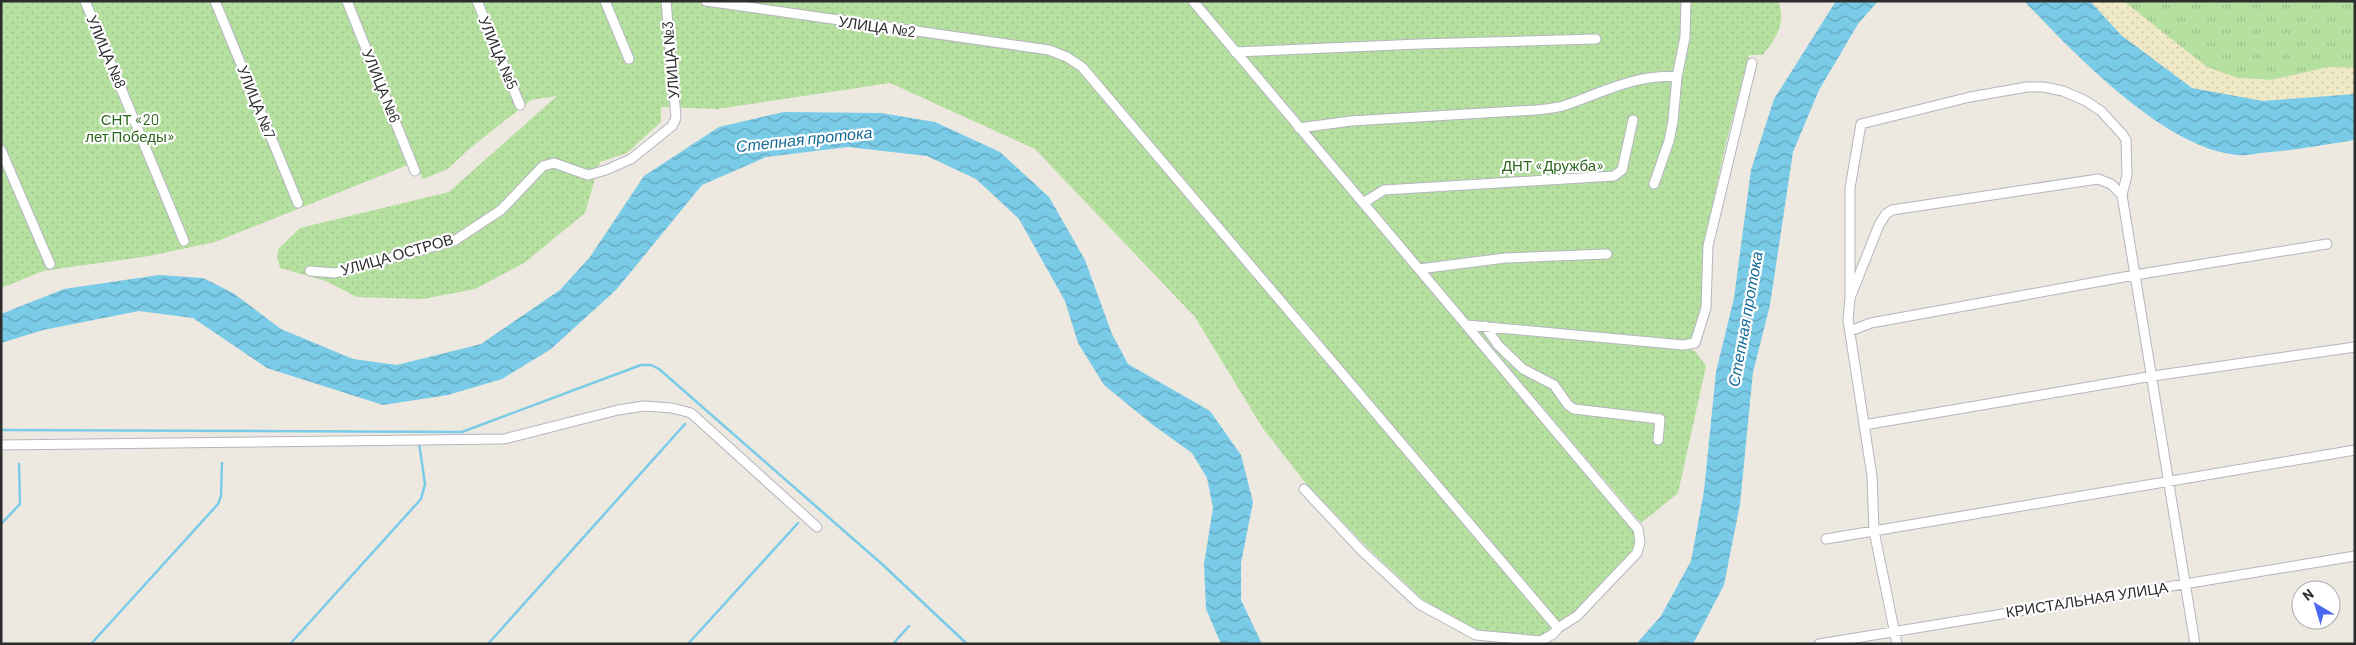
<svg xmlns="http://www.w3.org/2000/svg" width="2356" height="645" viewBox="0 0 2356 645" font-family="Barlow,sans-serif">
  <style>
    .grass { fill: url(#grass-tufts) }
    .sand { fill: url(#sand-dots) }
    .garden { fill: url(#garden-dots) }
    .water { fill: url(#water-waves) }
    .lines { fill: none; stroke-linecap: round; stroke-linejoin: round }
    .stream { stroke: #7acbe8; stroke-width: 2.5 }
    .street-casing { stroke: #b4b6bf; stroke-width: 11 }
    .street { stroke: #fff; stroke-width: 9 }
    .labels { text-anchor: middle; stroke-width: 4.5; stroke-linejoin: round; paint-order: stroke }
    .street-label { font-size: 15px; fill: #2d2d2d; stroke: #fff }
    .park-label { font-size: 15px; fill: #2e671f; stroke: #fff }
    .water-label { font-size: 16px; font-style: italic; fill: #166b98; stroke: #fff }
  </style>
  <defs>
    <pattern id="grass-tufts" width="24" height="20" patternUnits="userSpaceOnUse" patternTransform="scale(1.25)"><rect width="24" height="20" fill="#b6e0a0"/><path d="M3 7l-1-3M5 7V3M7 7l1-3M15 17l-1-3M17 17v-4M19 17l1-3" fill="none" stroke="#9dc08a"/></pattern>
    <pattern id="sand-dots" width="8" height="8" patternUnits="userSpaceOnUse" patternTransform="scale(1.25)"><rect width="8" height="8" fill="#f0e9c6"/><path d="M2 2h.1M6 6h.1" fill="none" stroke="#cec8aa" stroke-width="1.8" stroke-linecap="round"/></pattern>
    <pattern id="garden-dots" width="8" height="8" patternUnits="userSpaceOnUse" patternTransform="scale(1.25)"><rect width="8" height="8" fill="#b6e0a0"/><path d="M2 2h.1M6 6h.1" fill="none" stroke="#9dc08a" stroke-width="1.8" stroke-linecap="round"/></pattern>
    <pattern id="water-waves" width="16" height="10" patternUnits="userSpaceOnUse" patternTransform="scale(1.25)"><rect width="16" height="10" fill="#7acbe8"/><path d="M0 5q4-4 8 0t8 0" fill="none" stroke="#64a5bc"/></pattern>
  </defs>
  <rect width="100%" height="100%" fill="#ede8e0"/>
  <!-- grass -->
  <path class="grass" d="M 2123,1 L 2355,1 L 2355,68 L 2329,67 L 2271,80 L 2237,78 L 2207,67 Z"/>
  <!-- sand -->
  <path class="sand" d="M 2090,1 L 2123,1 L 2207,67 L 2237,78 L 2271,80 L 2329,67 L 2355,68 L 2355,94 L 2263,101 L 2192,88 L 2121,35 Z"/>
  <!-- garden -->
  <path class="garden" d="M 1,1 L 1188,1 L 1636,534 L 1637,548 L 1575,613 L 1541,638 L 1478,631 L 1424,601 L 1367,547 L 1307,485 L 1262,427 L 1195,317 L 1035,149 L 890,83 L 717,109 L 661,107 L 661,122 L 627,153 L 600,162 L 585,213 L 524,263 L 475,289 L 423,299 L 357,297 L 326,281 L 280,268 L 277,256 L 279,248 L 300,228 L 449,192 L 557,96 L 531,100 L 469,149 L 448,169 L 423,179 L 415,162 L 215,242 L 149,256 L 43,271 L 1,288 Z
    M 1197,1 L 1778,1 C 1787,23 1776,38 1763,55 L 1749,55 L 1725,147 L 1703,250 L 1702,302 L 1689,349 L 1695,351 L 1706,366 L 1678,493 L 1641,523 Z"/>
  <!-- water -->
  <path class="water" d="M 1836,1 L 1878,1 L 1858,24 L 1819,90 L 1793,152 L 1770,305 L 1753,372 L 1740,504 L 1724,585 L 1693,644 L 1636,644 L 1661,616 L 1691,561 L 1704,491 L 1716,372 L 1734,298 L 1751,170 L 1774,99 Z
    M 2024,1 L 2090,1 L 2121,35 L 2192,88 L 2263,101 L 2355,94 L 2355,140 C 2323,145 2292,151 2260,153 C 2253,154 2245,156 2237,155 C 2163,148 2074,53 2024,1 Z
    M 784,112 L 881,113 L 935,122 L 1000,152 L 1049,197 L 1085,260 L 1112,334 L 1128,364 L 1210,411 L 1241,455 L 1253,502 L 1241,563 L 1241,600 L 1262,644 L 1221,644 L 1206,609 L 1204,564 L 1213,508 L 1207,478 L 1192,453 L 1153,425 L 1104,385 L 1078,343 L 1065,301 L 1019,219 L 976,179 L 927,156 L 848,147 L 766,157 L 702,185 L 616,290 L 551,349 L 502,379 L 448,395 L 383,405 L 267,368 L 193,318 L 139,311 L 43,330 L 1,343 L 1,314 L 64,289 L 159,275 L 203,278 L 233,293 L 281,329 L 353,359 L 397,365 L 481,344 L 560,290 L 590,257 L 644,176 L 719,127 Z"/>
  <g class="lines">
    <!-- stream -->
    <path class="stream" d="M 1,430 L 462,432 L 641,365 L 651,365 L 659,369 L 883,565 L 967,644
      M 1,524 L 20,504 L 19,464
      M 91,644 L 218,504 L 221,496 L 222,463
      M 290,644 L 421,499 L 425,484 L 419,443
      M 488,644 L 685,424
      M 688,644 L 798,523
      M 893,644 L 909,626"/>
    <!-- street casing -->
    <g class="street-casing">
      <path id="street" d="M 85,1 L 184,241
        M 215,1 L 298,203
        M 347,1 L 415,171
        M 477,1 L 520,105
        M 605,1 L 629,59
        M 706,1 L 1049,50 L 1067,57 L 1082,67 L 1558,628
        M 1193,1 L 1638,529 L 1640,542 L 1637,553 L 1577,616 L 1558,628 L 1553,634 L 1541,641 L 1476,635 L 1419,604 L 1362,551 L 1304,489
        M 1235,52 L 1419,44 L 1596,39
        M 1299,128 L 1351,121 L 1536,110 C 1545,109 1555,108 1563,106 C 1599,94 1638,73 1677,77
        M 1,150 L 50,264
        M 1654,184 L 1669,141 L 1673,121 L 1677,77 L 1685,37 L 1686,1
        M 1363,203 L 1384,190 L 1614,176 L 1622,170 L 1633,120
        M 1419,269 L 1505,258 L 1607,254
        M 310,271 L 335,273 L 454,241 L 501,210 L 543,166 L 554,163 L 588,175 L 606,170 L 631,159 L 672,126 L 676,118 L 666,1
        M 1850,298 L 1850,188 L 1861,124 L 1970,97 L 2027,87 L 2044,87 L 2063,91 L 2084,100 L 2101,111 L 2123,135 L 2126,140 L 2127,175 L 2122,195 L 2195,644
        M 1467,325 L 1683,345 L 1695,343 L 1706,308 L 1708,246 L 1752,63
        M 1485,326 L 1498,345 L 1523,369 L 1554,385 L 1568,405 L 1574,409 L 1660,419 L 1658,440
        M 1850,331 L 1871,323 L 2135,275 L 2327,244
        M 1864,425 L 2153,376 L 2355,347
        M 1,445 L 504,439 L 618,410 L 644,406 L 672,408 L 691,413 L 817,527
        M 1826,539 L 2355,450
        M 1819,644 L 2355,556
        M 1897,644 L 1874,531 L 1872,476 L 1848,320 L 1850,298 L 1879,225 L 1886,214 L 1892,210 L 2098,179 L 2111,184 L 2122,195"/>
    </g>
    <!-- street -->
    <use href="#street" class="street"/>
  </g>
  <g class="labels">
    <!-- street labels -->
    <g class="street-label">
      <text transform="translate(877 27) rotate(8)" y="5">УЛИЦА №2</text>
      <text transform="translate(106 52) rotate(67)" y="5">УЛИЦА №8</text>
      <text transform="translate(498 53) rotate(67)" y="5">УЛИЦА №5</text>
      <text transform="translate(671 60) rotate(-95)" y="5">УЛИЦА №3</text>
      <text transform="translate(381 86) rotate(68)" y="5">УЛИЦА №6</text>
      <text transform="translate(256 102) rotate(68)" y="5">УЛИЦА №7</text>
      <text transform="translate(397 255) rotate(-16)" y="5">УЛИЦА ОСТРОВ</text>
      <text transform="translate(2087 600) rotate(-9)" y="5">КРИСТАЛЬНАЯ УЛИЦА</text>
    </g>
    <!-- park labels -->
    <g class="park-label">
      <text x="130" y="125">СНТ «20<tspan x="130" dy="17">лет Победы»</tspan></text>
      <text x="1553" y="171">ДНТ «Дружба»</text>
    </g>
    <!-- water labels -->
    <g class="water-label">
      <text transform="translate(804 139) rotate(-6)" y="6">Степная протока</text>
      <text transform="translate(1745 319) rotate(-80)" y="6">Степная протока</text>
    </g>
  </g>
  <!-- border -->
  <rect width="2356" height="645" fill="none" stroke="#2d2d2d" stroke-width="5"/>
  <!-- north arrow -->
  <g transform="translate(2316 605) rotate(322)"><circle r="24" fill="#ffffff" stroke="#ababab"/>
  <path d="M0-4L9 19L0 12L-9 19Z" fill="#4b69f0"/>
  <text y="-8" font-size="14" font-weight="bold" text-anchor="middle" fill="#2d2d2d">N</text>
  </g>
</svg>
